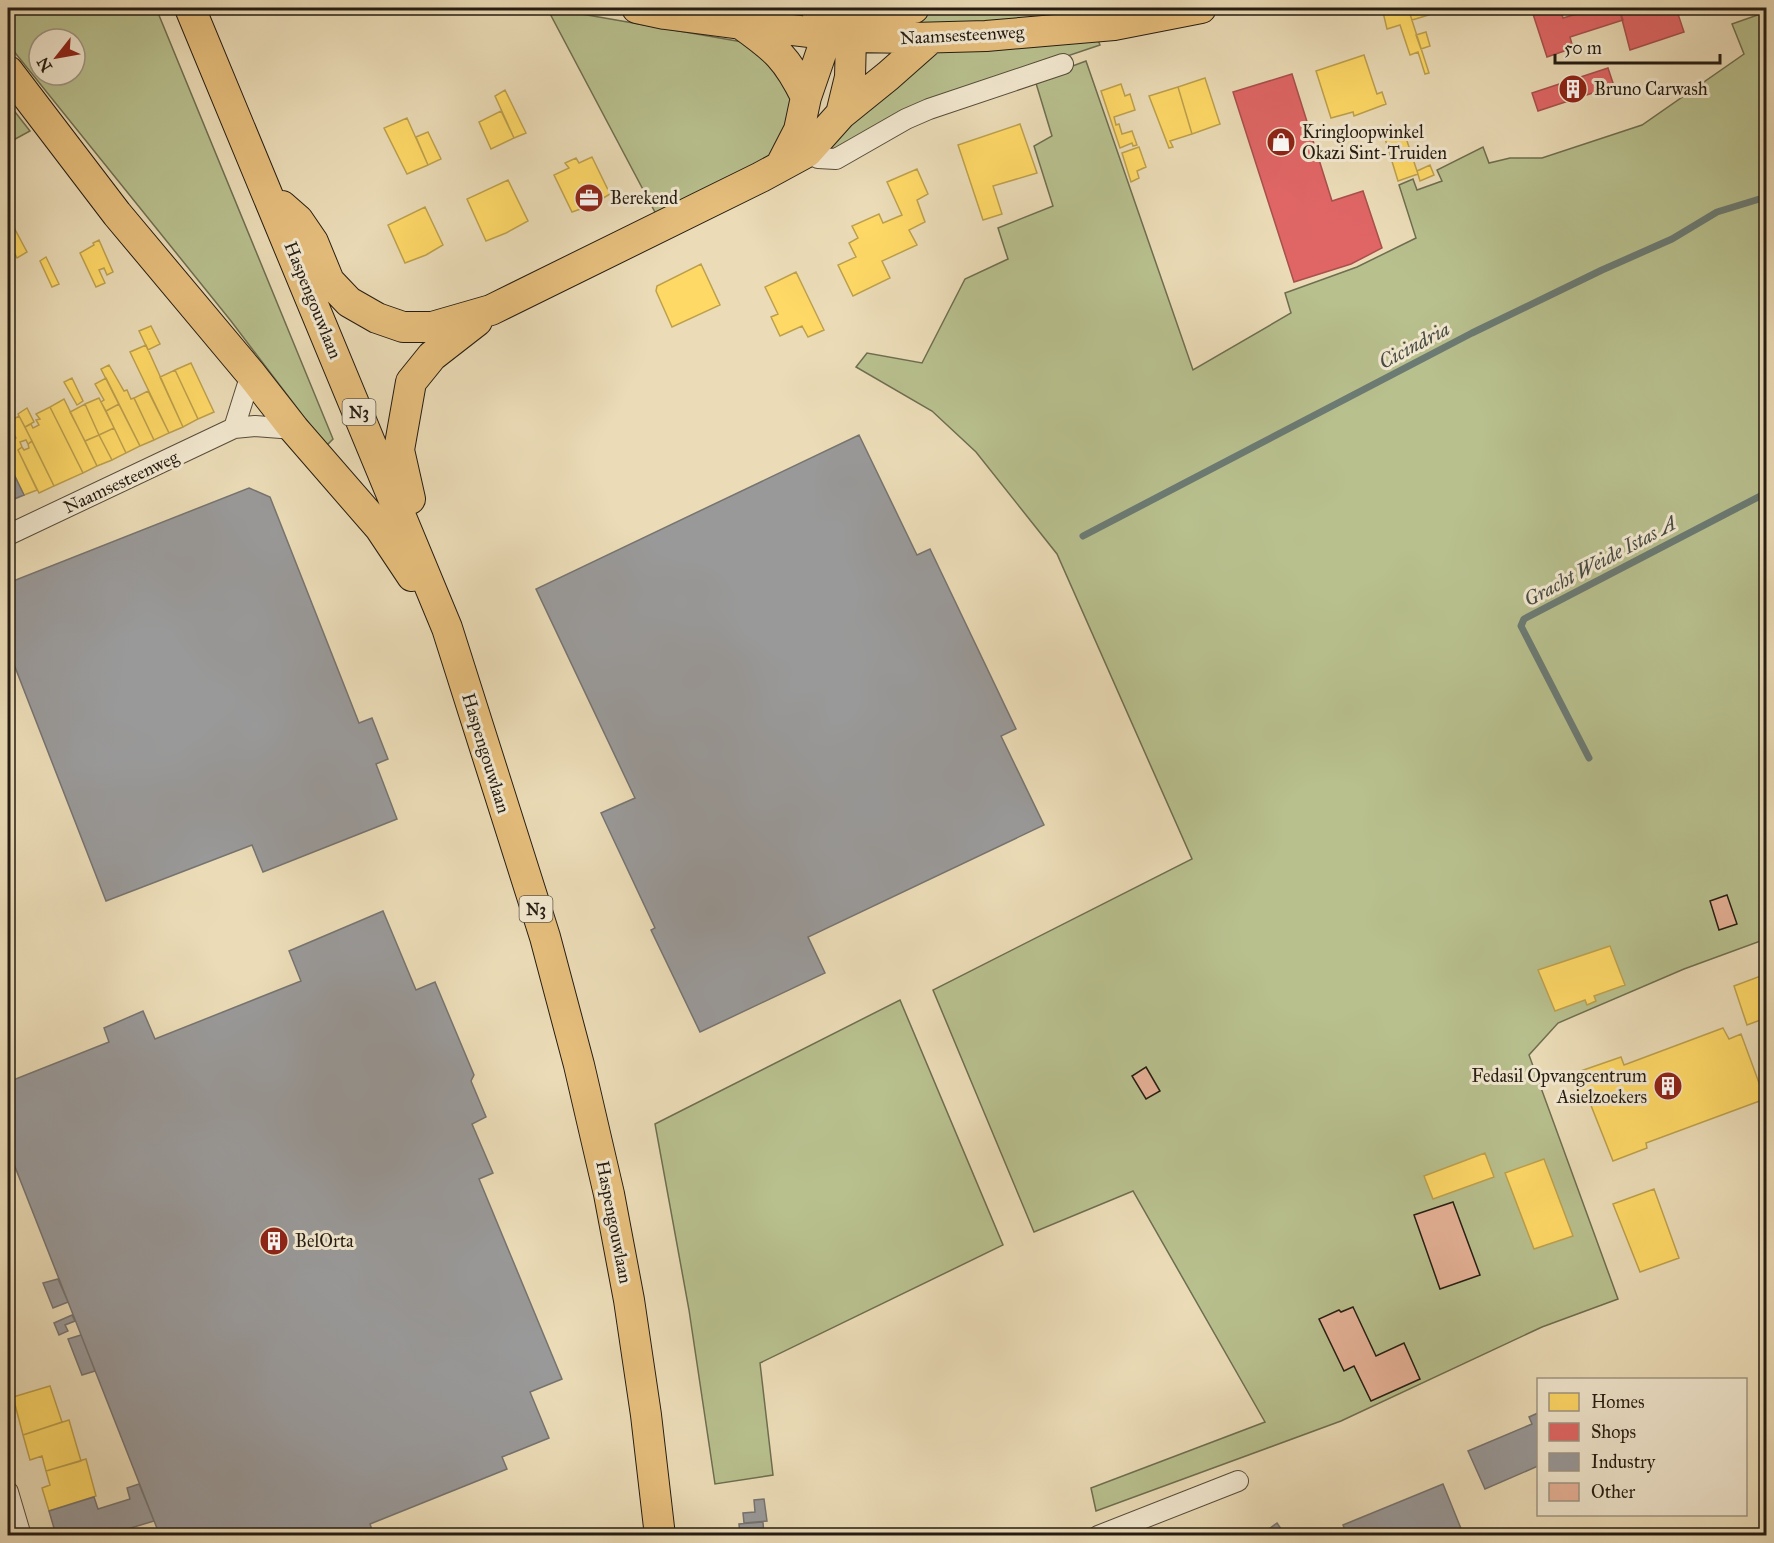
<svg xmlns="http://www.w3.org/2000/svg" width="1774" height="1543" viewBox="0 0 1774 1543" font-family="'IM FELL Great Primer',serif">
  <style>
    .green { fill: #b8c08e; stroke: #6e6e50; stroke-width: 1.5; fill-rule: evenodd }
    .homes { fill: #ffd966; stroke: #bda04d; stroke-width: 1.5 }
    .shops { fill: #e06666; stroke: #a8504d; stroke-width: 1.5 }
    .industry { fill: #999; stroke: #767470; stroke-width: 1.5 }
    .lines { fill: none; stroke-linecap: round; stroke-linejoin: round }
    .stream { stroke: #6b7b74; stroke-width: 7 }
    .building { fill: #e6b297; stroke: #241c12; stroke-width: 1.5 }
    .street-casing { stroke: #564c3b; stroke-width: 22 }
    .primary-casing { stroke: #241c12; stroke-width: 32 }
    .street { stroke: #f2e8d0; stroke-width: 20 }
    .primary { stroke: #e6be7c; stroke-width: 30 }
    .labels { text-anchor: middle; stroke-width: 6; stroke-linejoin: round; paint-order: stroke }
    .shield { fill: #f2e8d0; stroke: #62594b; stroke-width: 1.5 }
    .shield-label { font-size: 16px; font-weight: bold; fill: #241c12 }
    .street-label { font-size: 18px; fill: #241c12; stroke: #f2e8d0 }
    .poi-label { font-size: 18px; fill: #241c12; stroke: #f2e8d0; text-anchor: start }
    .water-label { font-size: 20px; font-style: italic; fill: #474b43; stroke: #f2e8d0 }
  </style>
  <rect width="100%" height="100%" fill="#ebdcb7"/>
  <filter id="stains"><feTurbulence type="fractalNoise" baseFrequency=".00333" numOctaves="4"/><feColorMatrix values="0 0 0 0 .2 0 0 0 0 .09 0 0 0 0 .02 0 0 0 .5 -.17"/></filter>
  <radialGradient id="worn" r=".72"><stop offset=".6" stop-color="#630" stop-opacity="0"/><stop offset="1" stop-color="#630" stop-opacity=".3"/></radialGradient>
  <!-- green -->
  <path class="green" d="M 8,8 L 156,8 L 333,439 L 326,446 L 231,321 L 8,44 ZM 39,39 L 75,39 L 75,75 L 39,75 Z
    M 547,8 L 754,44 L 779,63 L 795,113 L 769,160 L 656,214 Z
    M 1027,8 L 1167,8 L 1046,26 L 866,22 L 881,15 L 1021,11 Z
    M 1766,12 L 1766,939 L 1684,969 L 1558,1023 L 1529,1055 L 1618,1299 L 1542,1327 L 1341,1421 L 1096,1511 L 1091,1488 L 1265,1422 L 1133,1191 L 1034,1232 L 933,990 L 1192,859 L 1057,554 L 976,452 L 932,411 L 856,367 L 867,353 L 922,363 L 965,279 L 1008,259 L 998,228 L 1053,206 L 1034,146 L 1052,136 L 1035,80 L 1086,61 L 1193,370 L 1291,313 L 1285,293 L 1357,267 L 1416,238 L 1399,185 L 1413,179 L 1417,190 L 1442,181 L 1437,170 L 1483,147 L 1489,163 L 1510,158 L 1542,158 L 1642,125 L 1744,54 L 1732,24 Z
    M 1096,35 L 1100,45 L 922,105 L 835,151 L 830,151 L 826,145 L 934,52 Z
    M 8,103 L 30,131 L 8,143 Z
    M 900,1000 L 1003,1245 L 760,1363 L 773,1475 L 715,1484 L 689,1310 L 655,1124 Z"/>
  <!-- homes -->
  <path class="homes" d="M 1382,8 L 1408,8 L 1429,73 L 1425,74 L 1418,52 L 1410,55 L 1400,25 L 1387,29 Z
    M 1408,8 L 1430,8 L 1432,14 L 1412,20 Z
    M 1426,32 L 1430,46 L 1421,49 L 1416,35 Z
    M 1364,55 L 1377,94 L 1382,92 L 1386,104 L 1354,116 L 1353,112 L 1331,118 L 1316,71 Z
    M 1205,78 L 1220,124 L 1192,134 L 1178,87 Z
    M 1121,84 L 1125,96 L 1130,94 L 1135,110 L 1114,117 L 1116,125 L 1119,124 L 1122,134 L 1132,131 L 1137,145 L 1133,146 L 1132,143 L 1120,148 L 1101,91 Z
    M 1178,87 L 1192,134 L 1170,141 L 1173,147 L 1169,148 L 1149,96 Z
    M 505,90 L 526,133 L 514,138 L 495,96 Z
    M 501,111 L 514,138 L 491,149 L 479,122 Z
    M 407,118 L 428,165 L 407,174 L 384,128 Z
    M 1020,124 L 1037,173 L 993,186 L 1002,214 L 983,220 L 958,145 Z
    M 1402,126 L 1418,174 L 1398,181 L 1383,132 Z
    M 428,132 L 441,159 L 428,165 L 416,137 Z
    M 1139,147 L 1146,167 L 1137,171 L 1139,178 L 1131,182 L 1122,153 Z
    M 592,157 L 610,194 L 592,205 L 572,212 L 554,175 L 569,168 L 565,163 L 576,158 L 579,163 Z
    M 1430,165 L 1434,175 L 1420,181 L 1417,171 Z
    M 917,169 L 928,194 L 917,200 L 925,222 L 909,230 L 917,245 L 882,261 L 890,278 L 853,296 L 838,265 L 856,257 L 849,243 L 858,238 L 852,226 L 879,214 L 883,223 L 902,215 L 887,182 Z
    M 508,180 L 528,221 L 506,233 L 486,241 L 467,199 Z
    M 425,207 L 443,245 L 426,255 L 405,263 L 388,225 Z
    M 10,220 L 27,252 L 17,258 L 11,247 L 8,249 L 8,221 Z
    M 99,240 L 113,272 L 107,275 L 104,268 L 99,270 L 105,283 L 96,287 L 80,253 L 94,245 L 93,243 Z
    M 46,257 L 59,284 L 52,287 L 40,261 Z
    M 701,264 L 720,305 L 672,327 L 656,291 L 657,286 Z
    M 796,272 L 824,330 L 808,337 L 802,326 L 780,336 L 771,317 L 778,314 L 765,287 Z
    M 151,326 L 160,344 L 148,350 L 139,331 Z
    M 146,345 L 183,427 L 169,433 L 130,352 Z
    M 191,363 L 214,412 L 198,419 L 175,370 Z
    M 109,365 L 124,391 L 127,390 L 131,399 L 134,398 L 154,440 L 140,446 L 101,369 Z
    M 175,370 L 198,419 L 183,427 L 160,377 Z
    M 72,378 L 83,401 L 77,405 L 64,382 Z
    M 106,378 L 119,404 L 106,411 L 101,402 L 104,400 L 95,384 Z
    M 148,391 L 169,433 L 154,440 L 134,398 Z
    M 99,398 L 114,428 L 99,435 L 85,404 Z
    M 64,399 L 97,466 L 83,473 L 50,407 Z
    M 85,404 L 99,435 L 85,441 L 70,412 Z
    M 119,404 L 140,446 L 126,453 L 106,411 Z
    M 50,407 L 83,473 L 54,486 L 25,427 L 31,424 L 33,428 L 39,425 L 36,420 L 40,419 L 36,414 Z
    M 27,408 L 34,422 L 25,427 L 18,414 Z
    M 19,416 L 32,441 L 28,444 L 26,440 L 20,442 L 22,447 L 18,450 L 37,490 L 24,495 L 8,462 L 8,437 L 12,436 L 13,440 L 16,438 L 8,422 Z
    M 114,428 L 126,453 L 112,460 L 99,435 Z
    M 99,435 L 112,460 L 97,466 L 85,441 Z
    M 32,441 L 54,486 L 39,493 L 18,450 L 22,447 L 24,450 L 29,448 L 28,444 Z
    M 1610,946 L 1625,985 L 1594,996 L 1596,1001 L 1587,1005 L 1585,1000 L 1555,1011 L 1538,970 Z
    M 1766,974 L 1766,1018 L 1747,1025 L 1734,986 Z
    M 1723,1028 L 1729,1039 L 1741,1034 L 1765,1099 L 1646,1143 L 1647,1148 L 1613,1161 L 1588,1098 L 1581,1100 L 1572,1074 L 1621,1057 L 1624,1065 Z
    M 1485,1153 L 1494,1177 L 1433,1199 L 1424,1176 Z
    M 1544,1159 L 1573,1236 L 1534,1249 L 1505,1173 Z
    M 1654,1189 L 1679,1258 L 1640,1272 L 1613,1204 Z
    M 50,1386 L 62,1422 L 23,1435 L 13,1397 Z
    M 69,1420 L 81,1461 L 46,1471 L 42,1456 L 30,1460 L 23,1435 Z
    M 86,1459 L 96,1496 L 49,1511 L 42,1488 L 50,1485 L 46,1471 Z"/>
  <!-- shops -->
  <path class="shops" d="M 1531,8 L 1560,8 L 1563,18 L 1597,8 L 1619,8 L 1623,20 L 1570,37 L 1573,48 L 1547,57 Z
    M 1619,8 L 1676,8 L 1684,32 L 1630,50 Z
    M 1608,68 L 1614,86 L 1538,111 L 1532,93 Z
    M 1292,74 L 1332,201 L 1363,191 L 1382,248 L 1351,264 L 1294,282 L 1233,92 Z"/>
  <!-- industry -->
  <path class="industry" d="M 859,435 L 917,555 L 930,549 L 1016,729 L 1001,736 L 1044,825 L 808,937 L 825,973 L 700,1032 L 651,930 L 655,928 L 601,813 L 635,798 L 536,589 Z
    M 8,462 L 24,495 L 12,500 L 8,490 Z
    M 249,488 L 270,497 L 359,723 L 372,718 L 388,759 L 376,764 L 397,819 L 263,872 L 252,845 L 106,901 L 8,649 L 8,583 Z
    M 383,911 L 416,990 L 435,982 L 474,1075 L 471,1081 L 486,1117 L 472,1124 L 493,1173 L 479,1179 L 562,1379 L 530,1392 L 549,1438 L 502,1457 L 507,1469 L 370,1524 L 374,1536 L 160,1536 L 8,1149 L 8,1082 L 109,1042 L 104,1028 L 143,1011 L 155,1039 L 301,981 L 289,951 Z
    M 58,1279 L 68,1302 L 53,1308 L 43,1283 Z
    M 72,1315 L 75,1321 L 65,1325 L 68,1331 L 59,1335 L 54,1323 Z
    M 81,1335 L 95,1371 L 82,1375 L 68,1339 Z
    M 1538,1413 L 1538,1466 L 1485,1489 L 1468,1451 L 1532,1424 L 1529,1417 Z
    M 139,1484 L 154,1521 L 104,1536 L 65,1536 L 67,1532 L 56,1535 L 49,1511 L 94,1497 L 98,1509 L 130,1499 L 127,1488 Z
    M 1443,1484 L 1464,1536 L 1347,1536 L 1343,1525 Z
    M 764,1499 L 767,1521 L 744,1523 L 743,1513 L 755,1512 L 754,1500 Z
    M 763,1522 L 764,1536 L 740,1536 L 739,1524 Z
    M 1277,1523 L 1286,1536 L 1259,1536 Z"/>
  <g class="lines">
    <!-- stream -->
    <path class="stream" d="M 1083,536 L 1472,333 L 1602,270 L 1672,239 L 1717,212 L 1766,197
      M 1589,758 L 1521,626 L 1524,619 L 1766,493"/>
  </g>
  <!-- building -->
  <path class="building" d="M 1727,895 L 1737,924 L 1719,930 L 1710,901 Z
    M 1146,1067 L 1160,1091 L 1146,1099 L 1132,1076 Z
    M 1453,1202 L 1480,1275 L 1440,1289 L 1414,1215 Z
    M 1353,1307 L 1376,1356 L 1404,1343 L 1420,1379 L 1371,1401 L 1354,1366 L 1344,1371 L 1319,1319 L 1339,1310 L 1341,1312 Z"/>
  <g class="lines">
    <!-- street casing -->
    <g class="street-casing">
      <path id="street" d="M 799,146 L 818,158 L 836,159 L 906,119 L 929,109 L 1063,64
        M 234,428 L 251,374
        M 8,535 L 234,428 L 255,426 L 294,429
        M 8,1492 L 21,1536
        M 1098,1536 L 1238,1481"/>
    </g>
    <!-- primary casing -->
    <g class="primary-casing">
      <path id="primary" d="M 190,8 L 447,628 L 545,937 L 579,1065 L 609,1194 L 629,1300 L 646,1415 L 660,1536
        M 637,8 L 665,14 L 741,24 L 851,37 L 913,38 L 986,36 L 1114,25 L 1201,8
        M 741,24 C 776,49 787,58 806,97
        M 8,71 L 117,214 L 251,374 L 294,429 L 380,528 L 412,576
        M 841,114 L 888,76 L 931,38
        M 781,165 L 799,130 L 806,97 L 828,33 L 836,19 L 914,8
        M 282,206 L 298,220 L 313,242 L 329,281 L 349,302 L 377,318 L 403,327 L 432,327 L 491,310 L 761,177 L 807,152 L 841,114 L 850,77 L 851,37 L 836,19 L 816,8
        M 410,499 L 399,450 L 411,382 L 432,356 L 477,321"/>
    </g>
    <!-- street -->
    <use href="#street" class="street"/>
    <!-- primary -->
    <use href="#primary" class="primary"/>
  </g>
  <!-- icons -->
  <defs>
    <g id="building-disc" transform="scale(1.5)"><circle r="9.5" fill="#8f2418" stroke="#f2e8d0"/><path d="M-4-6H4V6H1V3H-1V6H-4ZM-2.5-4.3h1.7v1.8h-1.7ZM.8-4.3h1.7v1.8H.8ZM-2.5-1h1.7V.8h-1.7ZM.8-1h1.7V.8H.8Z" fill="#fff"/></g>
    <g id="shop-disc" transform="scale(1.5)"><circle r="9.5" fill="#8f2418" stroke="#f2e8d0"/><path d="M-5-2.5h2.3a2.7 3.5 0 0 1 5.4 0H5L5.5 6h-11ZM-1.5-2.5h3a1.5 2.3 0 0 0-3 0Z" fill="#fff"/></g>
    <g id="office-disc" transform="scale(1.5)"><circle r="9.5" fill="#8f2418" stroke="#f2e8d0"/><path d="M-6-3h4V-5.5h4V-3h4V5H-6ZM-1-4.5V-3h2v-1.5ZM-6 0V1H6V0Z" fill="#fff"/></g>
  </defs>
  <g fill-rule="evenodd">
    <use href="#building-disc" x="1573" y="89"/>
    <use href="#shop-disc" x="1281" y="142"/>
    <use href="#office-disc" x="589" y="198"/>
    <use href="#building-disc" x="1668" y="1086"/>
    <use href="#building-disc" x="274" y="1241"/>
  </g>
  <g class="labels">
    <!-- shield labels -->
    <g class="shield">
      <rect x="342.5" y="399" width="33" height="26" rx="4.5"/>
      <rect x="519.5" y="896" width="33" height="26" rx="4.5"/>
    </g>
    <g class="shield-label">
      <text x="359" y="418">N3</text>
      <text x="536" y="915">N3</text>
    </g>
    <!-- street labels -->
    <g class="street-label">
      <text transform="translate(962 35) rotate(-3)" y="6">Naamsesteenweg</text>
      <text transform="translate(313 300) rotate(68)" y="6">Haspengouwlaan</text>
      <text transform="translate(121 482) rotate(-25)" y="6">Naamsesteenweg</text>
      <text transform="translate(486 753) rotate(73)" y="6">Haspengouwlaan</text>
      <text transform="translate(614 1222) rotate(79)" y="6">Haspengouwlaan</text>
    </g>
    <!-- poi labels -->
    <g class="poi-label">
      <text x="1594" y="95">Bruno Carwash</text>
      <text x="1302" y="138">Kringloopwinkel<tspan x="1302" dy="21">Okazi Sint-Truiden</tspan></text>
      <text x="610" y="204">Berekend</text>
      <text x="1647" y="1082" text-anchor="end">Fedasil Opvangcentrum<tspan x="1647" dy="21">Asielzoekers</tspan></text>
      <text x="295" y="1247">BelOrta</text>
    </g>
    <!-- water labels -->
    <g class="water-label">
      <text transform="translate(1414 345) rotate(-28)" y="7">Cicindria</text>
      <text transform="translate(1600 561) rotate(-28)" y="7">Gracht Weide Istas A</text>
    </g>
  </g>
  <!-- margin -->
  <rect width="1774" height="1543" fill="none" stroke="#ebdcb7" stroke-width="30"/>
  <rect x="9" y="9" width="1756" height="1525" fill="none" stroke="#241c12" stroke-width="3"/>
  <rect x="15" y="15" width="1744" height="1513" fill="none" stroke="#241c12" stroke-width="1.5"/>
  <!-- legend -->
  <rect x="1537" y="1378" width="210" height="138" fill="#f2e8d0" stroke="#a09684" stroke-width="1.5"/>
  <rect x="1549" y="1393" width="30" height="18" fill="#ffd966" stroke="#a09684" stroke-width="1.5"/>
  <text x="1591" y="1408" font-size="18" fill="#241c12">Homes</text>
  <rect x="1549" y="1423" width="30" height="18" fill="#e06666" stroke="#a09684" stroke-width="1.5"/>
  <text x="1591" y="1438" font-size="18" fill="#241c12">Shops</text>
  <rect x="1549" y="1453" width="30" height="18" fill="#999999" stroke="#a09684" stroke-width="1.5"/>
  <text x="1591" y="1468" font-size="18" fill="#241c12">Industry</text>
  <rect x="1549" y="1483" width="30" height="18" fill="#e6b297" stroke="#a09684" stroke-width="1.5"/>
  <text x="1591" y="1498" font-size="18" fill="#241c12">Other</text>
  <!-- north arrow -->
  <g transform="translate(57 57) rotate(239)"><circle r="28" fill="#f2e8d0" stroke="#a09684" stroke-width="1.5"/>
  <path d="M0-4.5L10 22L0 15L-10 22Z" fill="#8f2418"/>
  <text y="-9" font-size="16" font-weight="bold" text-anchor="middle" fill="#241c12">N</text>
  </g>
  <!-- scale -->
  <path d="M1555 54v9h165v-9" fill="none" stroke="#241c12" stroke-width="3"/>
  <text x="1564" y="54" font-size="18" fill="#241c12" stroke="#f2e8d0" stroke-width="4.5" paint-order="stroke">50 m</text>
  <rect width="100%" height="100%" filter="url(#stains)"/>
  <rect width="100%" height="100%" fill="url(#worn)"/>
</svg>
